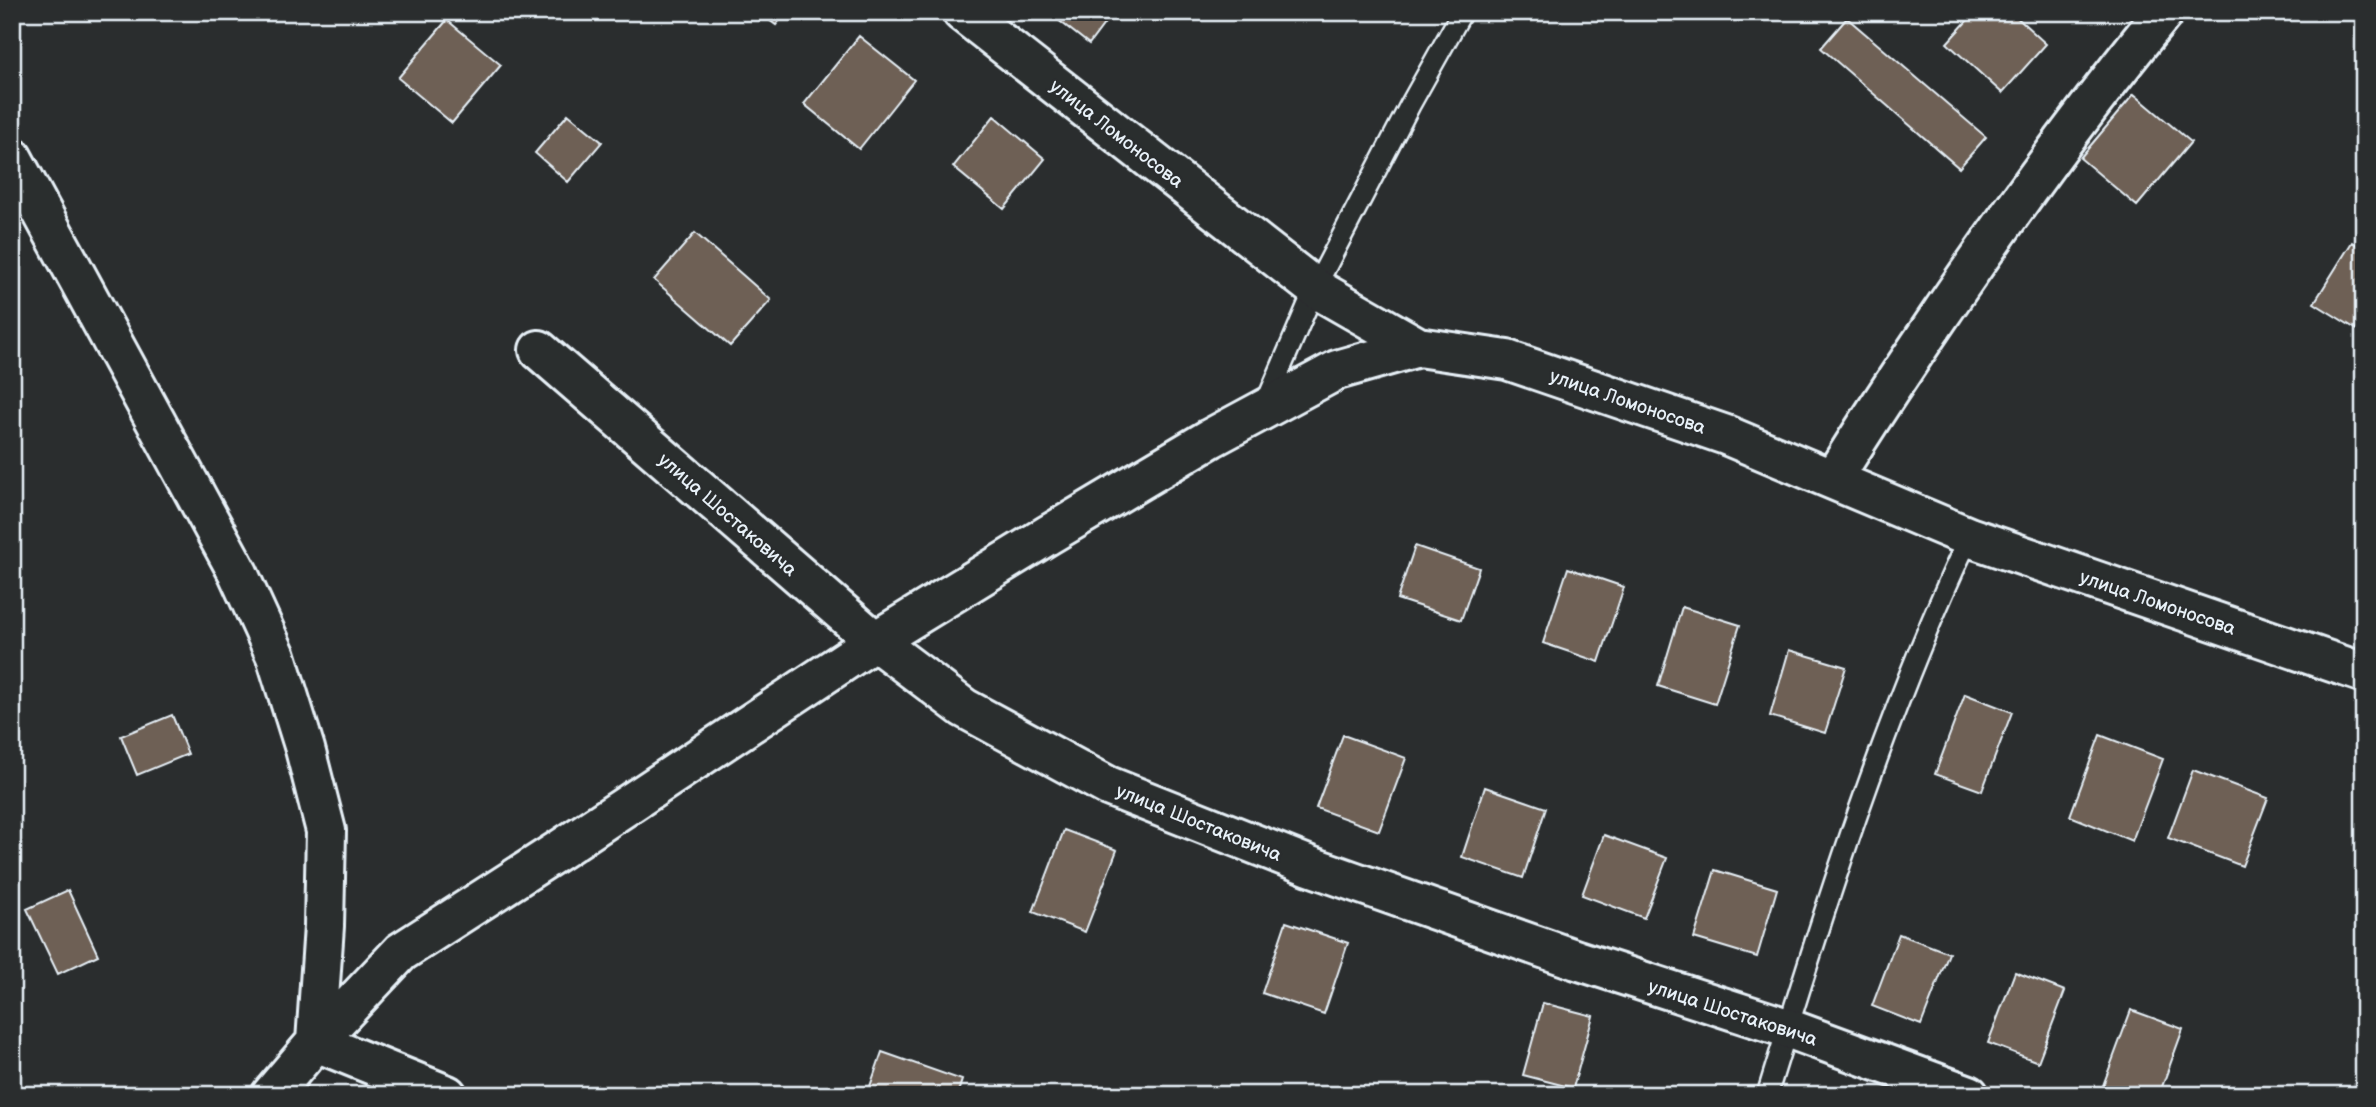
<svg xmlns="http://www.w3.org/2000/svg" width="2376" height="1107" viewBox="0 0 2376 1107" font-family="'Balsamiq Sans',sans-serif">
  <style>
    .building { fill: #6e6055; stroke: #e8f1f8; stroke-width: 2 }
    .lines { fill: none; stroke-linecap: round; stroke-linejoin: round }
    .lane-casing { stroke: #e8f1f8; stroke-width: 24 }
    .street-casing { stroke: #e8f1f8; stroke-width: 44 }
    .lane { stroke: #2a2d2e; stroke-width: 19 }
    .street { stroke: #2a2d2e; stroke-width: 38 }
    .labels { text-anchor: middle; stroke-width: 5; stroke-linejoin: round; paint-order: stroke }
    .street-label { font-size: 19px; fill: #e8f1f8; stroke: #2a2d2e }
  </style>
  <rect width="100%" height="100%" fill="#2a2d2e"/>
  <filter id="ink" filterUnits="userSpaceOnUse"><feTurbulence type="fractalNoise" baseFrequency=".0143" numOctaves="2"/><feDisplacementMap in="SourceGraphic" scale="14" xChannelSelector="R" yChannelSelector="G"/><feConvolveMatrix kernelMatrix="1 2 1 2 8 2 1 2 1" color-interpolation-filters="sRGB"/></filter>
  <g filter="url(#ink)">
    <!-- building -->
    <path class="building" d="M 758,12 L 786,12 L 776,25 Z
      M 1048,12 L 1113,12 L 1089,44 Z
      M 1975,12 L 2011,12 L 2046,44 L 2002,93 L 1947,43 Z
      M 1847,18 L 1986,137 L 1959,168 L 1821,48 Z
      M 447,20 L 501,65 L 452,123 L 398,78 Z
      M 859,36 L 914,80 L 859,149 L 804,104 Z
      M 2134,94 L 2191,142 L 2137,206 L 2080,158 Z
      M 568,114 L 602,142 L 568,182 L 535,153 Z
      M 994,116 L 1045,159 L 1004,209 L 953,167 Z
      M 695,233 L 771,300 L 730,346 L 654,280 Z
      M 2352,242 L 2364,249 L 2364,334 L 2314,303 Z
      M 1415,546 L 1479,568 L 1461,620 L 1397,599 Z
      M 1568,568 L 1624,587 L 1599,662 L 1543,643 Z
      M 1682,607 L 1740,625 L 1715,704 L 1658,686 Z
      M 1789,650 L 1846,667 L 1825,733 L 1770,716 Z
      M 1965,694 L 2012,712 L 1982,791 L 1935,774 Z
      M 172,715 L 188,754 L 137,775 L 121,736 Z
      M 1343,735 L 1406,758 L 1379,831 L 1316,808 Z
      M 2100,735 L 2163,759 L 2132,841 L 2070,816 Z
      M 2193,770 L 2268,798 L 2242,866 L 2168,838 Z
      M 1485,787 L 1546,808 L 1523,878 L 1462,857 Z
      M 1064,830 L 1117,850 L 1085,932 L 1033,912 Z
      M 1604,835 L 1667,858 L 1644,918 L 1582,895 Z
      M 1715,870 L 1777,889 L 1757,957 L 1694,938 Z
      M 68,890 L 98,955 L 58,974 L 27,909 Z
      M 1286,922 L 1348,943 L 1324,1014 L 1262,993 Z
      M 1899,934 L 1949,953 L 1921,1025 L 1872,1006 Z
      M 2015,972 L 2065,991 L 2038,1062 L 1988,1043 Z
      M 1543,1003 L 1593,1016 L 1573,1088 L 1523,1075 Z
      M 2131,1010 L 2183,1029 L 2159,1095 L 2110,1095 L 2101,1091 Z
      M 882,1052 L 962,1080 L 957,1095 L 867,1095 Z"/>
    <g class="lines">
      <!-- lane casing -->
      <g class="lane-casing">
        <path id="lane" d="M 1265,405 L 1315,288 L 1410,105 L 1462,12
          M 1767,1095 C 1825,906 1885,715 1969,537"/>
      </g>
      <!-- street casing -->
      <g class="street-casing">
        <path id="street" d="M 962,12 L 1315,288 L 1418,347 L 1507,360 L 1726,435 L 1969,537 L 2364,673
          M 12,157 L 238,573 L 276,656 L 305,749 L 326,831 L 324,926 L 316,1042
          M 539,350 L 875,641 L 964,708 L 1108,786 L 1310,866 L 1577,960 L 1787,1028 L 1969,1095
          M 1833,479 C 1871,416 1913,355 1955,293 C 2021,197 2089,103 2164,12
          M 316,1042 L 447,1095
          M 271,1095 L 316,1042 L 401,952 L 564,847 L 875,641 L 1048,535 L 1211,438 L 1263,410 L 1337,370 L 1418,347"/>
      </g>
      <!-- lane -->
      <use href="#lane" class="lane"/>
      <!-- street -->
      <use href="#street" class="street"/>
    </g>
  </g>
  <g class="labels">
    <!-- street labels -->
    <g class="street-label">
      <text transform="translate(1117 133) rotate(38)" y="7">улица Ломоносова</text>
      <text transform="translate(1628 401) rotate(19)" y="7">улица Ломоносова</text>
      <text transform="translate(728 514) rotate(41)" y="7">улица Шостаковича</text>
      <text transform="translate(2158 602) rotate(19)" y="7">улица Ломоносова</text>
      <text transform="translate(1199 822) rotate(22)" y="7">улица Шостаковича</text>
      <text transform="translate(1733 1012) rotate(18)" y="7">улица Шостаковича</text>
    </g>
  </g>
  <!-- margin -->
  <rect width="2376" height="1107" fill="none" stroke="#2a2d2e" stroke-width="42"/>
  <rect x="21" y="21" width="2334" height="1065" fill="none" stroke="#e8f1f8" stroke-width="2.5" filter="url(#ink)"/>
</svg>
